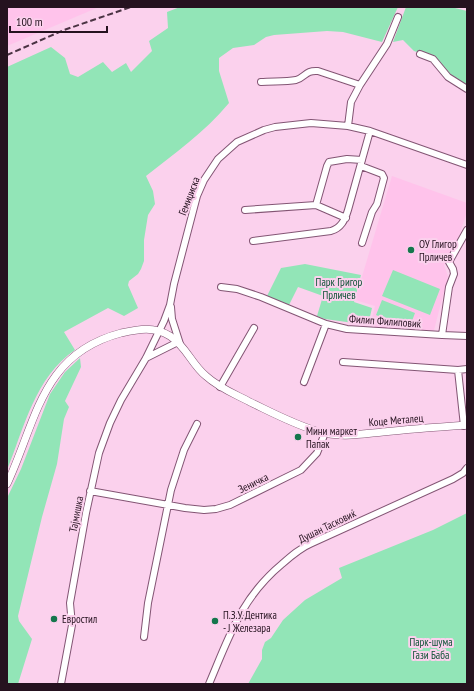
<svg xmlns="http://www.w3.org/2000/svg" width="474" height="691" viewBox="0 0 474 691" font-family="'PT Sans Narrow',sans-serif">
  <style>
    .built { fill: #ffc3eb }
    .green { fill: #92e5b7 }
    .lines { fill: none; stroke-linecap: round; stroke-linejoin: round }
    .minor-casing { stroke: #835574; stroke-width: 8 }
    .tertiary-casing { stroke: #835574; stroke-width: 8 }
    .minor { stroke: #fff; stroke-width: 6 }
    .tertiary { stroke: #fff; stroke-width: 7 }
    .rail { stroke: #4a3343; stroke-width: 2; stroke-dasharray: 6 3; stroke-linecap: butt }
    .poi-dot { fill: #14764c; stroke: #fbd1ed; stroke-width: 1.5 }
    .labels { text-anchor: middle; stroke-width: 4; stroke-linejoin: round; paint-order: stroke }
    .street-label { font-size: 11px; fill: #25121f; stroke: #fbd1ed }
    .poi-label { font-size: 11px; fill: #25121f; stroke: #fbd1ed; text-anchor: start }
    .park-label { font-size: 11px; fill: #0c5234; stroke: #fbd1ed }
  </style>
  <rect width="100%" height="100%" fill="#fbd1ed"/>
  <!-- built -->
  <path class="built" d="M 7,7 L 99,7 L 7,46 Z
    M 392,176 L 467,203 L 467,212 L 459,236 L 444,265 L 448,276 L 433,334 L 370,326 L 375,306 L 355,300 Z"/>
  <!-- green -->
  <path class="green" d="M 180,7 L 398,7 L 382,42 L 343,32 L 327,31 L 274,35 L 266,37 L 254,45 L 233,48 L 219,58 L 219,71 L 229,103 C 205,132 175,153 146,176 L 153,191 L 155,204 L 148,215 L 144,240 L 144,261 L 141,269 L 138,274 L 129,281 L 128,285 L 138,308 L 124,316 L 108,308 L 64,332 L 75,350 C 35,377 24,428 7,470 L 7,67 L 51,47 L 65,58 L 70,74 L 78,77 L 103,62 L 112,72 L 126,63 L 131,72 L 152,51 L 149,41 L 168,28 L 167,12 Z
    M 406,7 L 451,7 L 467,11 L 467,86 L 453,77 L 437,59 L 414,51 L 403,40 L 393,42 Z
    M 305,264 L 361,275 L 354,302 L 372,308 L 368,325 L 325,319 L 317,316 L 323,296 L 298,287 L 289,305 L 267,296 L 281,268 Z
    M 393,270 L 440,289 L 430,315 L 382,296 Z
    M 382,300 L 415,313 L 409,329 L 376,315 Z
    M 80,358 L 81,367 L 65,401 L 69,407 L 64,419 L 57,464 L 42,517 L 18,616 L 19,621 L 32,639 L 18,684 L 7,684 L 7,498 L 21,469 L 50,394 L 65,372 Z
    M 467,513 L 467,684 L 248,684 L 262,659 L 262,650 L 265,642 L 271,638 L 283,620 L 305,600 L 342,578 L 339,568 L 433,530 Z"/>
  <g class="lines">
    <!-- minor casing -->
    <g class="minor-casing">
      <path id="minor" d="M 420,54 L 433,59 L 448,77 L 467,89
        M 261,82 C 272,81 285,82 296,80 C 306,77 305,70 318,71 L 360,85
        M 348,126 L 351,102 L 360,85 L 387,44 L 398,17
        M 361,166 L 382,174 L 384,178 L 377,204 L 372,212 L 362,243
        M 316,205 L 327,166 L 329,162 L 347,159 L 362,160
        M 245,210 L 316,205 L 346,218
        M 253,241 L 331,231 C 341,228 345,220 348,210 L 370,131
        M 221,287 L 237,289 L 261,297 L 326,324 L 347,329 L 442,335 L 467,336
        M 171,307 L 172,319 L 180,344
        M 442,335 L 449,287 L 454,274 L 453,269 L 449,262 L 467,230
        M 146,358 L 178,342
        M 343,362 L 458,370 L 467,369
        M 458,370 L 464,426
        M 304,382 L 326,324
        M 220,387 L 254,328
        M 90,491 L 185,508 L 204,510 L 216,509 L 230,505 L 301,470 L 317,453 L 325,433
        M 144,637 L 148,603 L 171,490 L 184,450 L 197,424
        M 61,684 L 72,625 L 70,603 L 86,513 L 99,453 L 110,423 L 121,400 L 146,358 L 164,321 L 170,305 L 174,284 L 197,196 L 204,180 L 218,159 L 237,142 L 264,130 L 275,127 L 311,123 L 348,126 L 370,131 L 467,165
        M 209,684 C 229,637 241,598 282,564 C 291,556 300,548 312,543 L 453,479 L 463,473 L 467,468"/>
    </g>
    <!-- tertiary casing -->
    <g class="tertiary-casing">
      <path id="tertiary" d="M 7,484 C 37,420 41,354 121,333 C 139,329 154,326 170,336 C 186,346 192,365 206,376 C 219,388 235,394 250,402 C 273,413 295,425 320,432 C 340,438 362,434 383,432 C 411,429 439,427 467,425"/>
    </g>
    <!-- minor -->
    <use href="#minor" class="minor"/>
    <!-- tertiary -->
    <use href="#tertiary" class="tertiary"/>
    <!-- rail -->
    <path class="rail" d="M 7,55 L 64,30 L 131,7"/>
  </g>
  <!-- markers -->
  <g class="poi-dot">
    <circle cx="411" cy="250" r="4"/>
    <circle cx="298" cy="437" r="4"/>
    <circle cx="54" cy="619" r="4"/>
    <circle cx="215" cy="621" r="4"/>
  </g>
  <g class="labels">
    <!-- street labels -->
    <g class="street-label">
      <text transform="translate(189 196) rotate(-69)" y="4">Гемиџиска</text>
      <text transform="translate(385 321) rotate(4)" y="4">Филип Филиповиќ</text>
      <text transform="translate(396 420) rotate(-5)" y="4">Коце Металец</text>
      <text transform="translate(253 483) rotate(-26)" y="4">Зеничка</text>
      <text transform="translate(76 514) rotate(-79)" y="4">Тајмишка</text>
      <text transform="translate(327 526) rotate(-26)" y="4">Душан Тасковиќ</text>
    </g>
    <!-- poi labels -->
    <g class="poi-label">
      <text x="419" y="248">ОУ Глигор<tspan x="419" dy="13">Прличев</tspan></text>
      <text x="306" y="435">Мини маркет<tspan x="306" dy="13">Папак</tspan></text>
      <text x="223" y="619">П.З.У. Дентика<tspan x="223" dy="13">- Ј Железара</tspan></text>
      <text x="62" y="623">Евростил</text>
    </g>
    <!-- park labels -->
    <g class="park-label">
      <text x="339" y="286">Парк Григор<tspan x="339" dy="13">Прличев</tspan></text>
      <text x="431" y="646">Парк-шума<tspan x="431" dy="13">Гази Баба</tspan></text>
    </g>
  </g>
  <!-- border -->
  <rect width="474" height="691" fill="none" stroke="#25121f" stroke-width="16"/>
  <!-- scale -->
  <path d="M10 26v6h97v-6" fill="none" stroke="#25121f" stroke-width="2"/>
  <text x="16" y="26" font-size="12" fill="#25121f" stroke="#fbd1ed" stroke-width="3" paint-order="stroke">100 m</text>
</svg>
